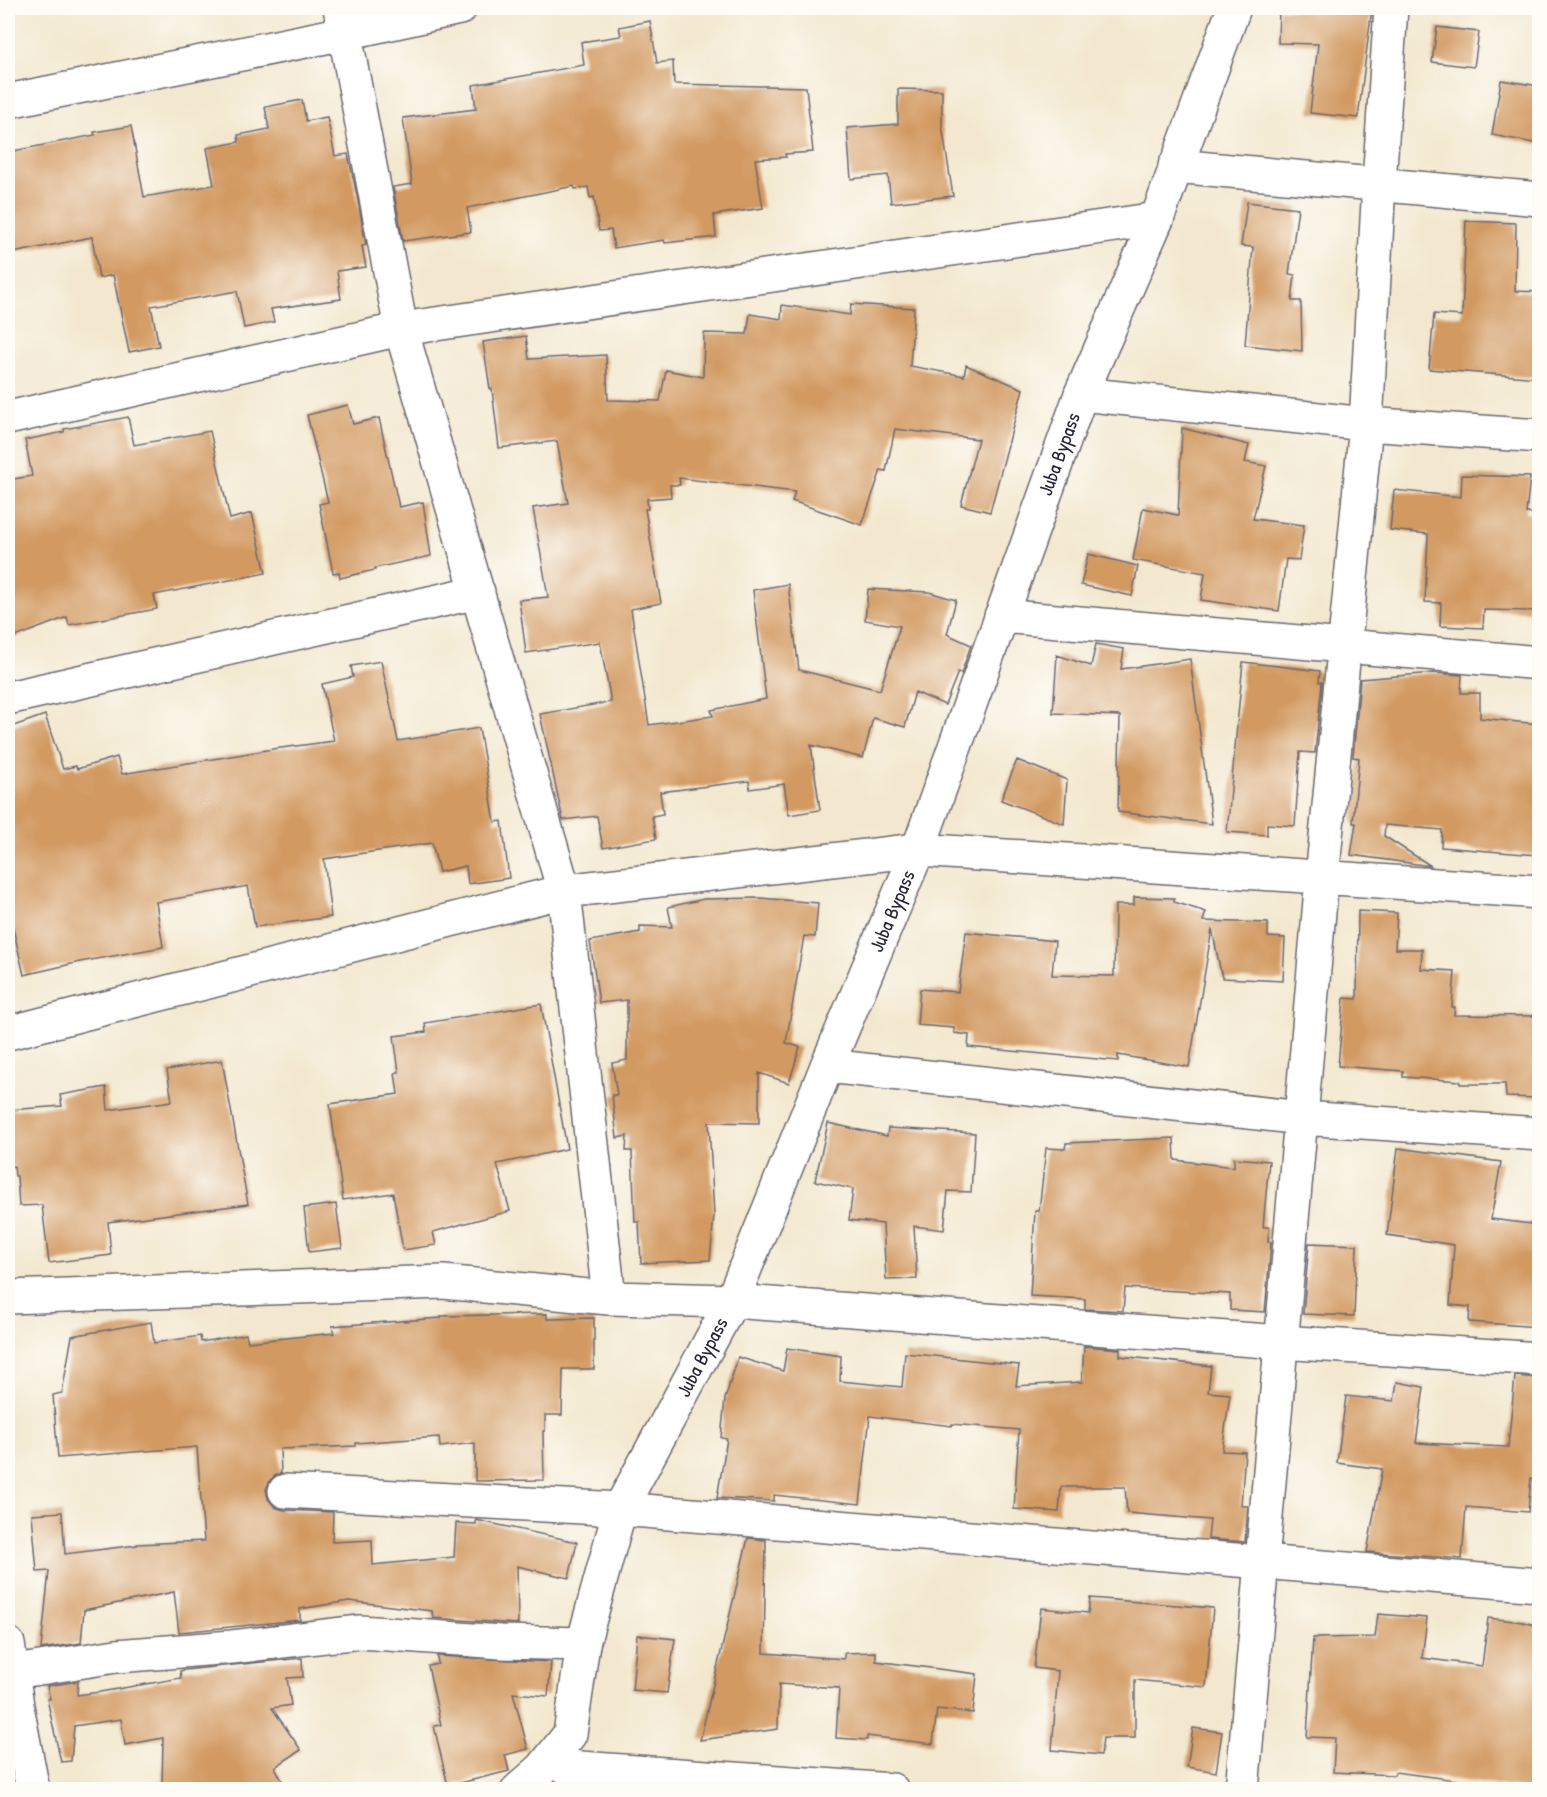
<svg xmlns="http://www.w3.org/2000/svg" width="1547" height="1797" viewBox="0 0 1547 1797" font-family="'Patrick Hand',sans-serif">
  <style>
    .building { fill: #d29960 }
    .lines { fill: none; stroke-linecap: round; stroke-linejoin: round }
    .minor-casing { stroke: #6b676f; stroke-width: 36 }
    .secondary-casing { stroke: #6b676f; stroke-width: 36 }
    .minor { stroke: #fff; stroke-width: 33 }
    .secondary { stroke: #fff; stroke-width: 33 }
    .labels { text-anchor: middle; stroke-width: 5; stroke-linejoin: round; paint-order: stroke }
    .street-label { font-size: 20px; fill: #22223b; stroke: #fdfcf7 }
  </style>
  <rect width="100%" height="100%" fill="#fdfcf7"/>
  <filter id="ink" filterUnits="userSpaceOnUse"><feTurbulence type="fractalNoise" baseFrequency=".0167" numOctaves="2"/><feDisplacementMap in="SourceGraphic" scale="12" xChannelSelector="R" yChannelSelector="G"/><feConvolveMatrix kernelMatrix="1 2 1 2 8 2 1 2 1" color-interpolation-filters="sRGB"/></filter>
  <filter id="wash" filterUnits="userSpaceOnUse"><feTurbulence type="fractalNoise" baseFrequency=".008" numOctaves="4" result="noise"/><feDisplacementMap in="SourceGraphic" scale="24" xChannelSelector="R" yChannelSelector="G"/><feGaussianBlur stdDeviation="1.35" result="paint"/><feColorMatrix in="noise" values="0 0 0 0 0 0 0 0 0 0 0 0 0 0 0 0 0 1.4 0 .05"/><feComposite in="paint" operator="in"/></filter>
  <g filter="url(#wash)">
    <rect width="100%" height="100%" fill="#f3e8cf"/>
    <g id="blocks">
      <!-- building -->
      <path class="building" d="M 1332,8 L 1372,8 L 1358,118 L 1310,113 L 1318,44 L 1278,43 L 1279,9 L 1331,11 Z
        M 650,21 L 657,63 L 673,61 L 674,84 L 806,87 L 813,152 L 785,154 L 786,157 L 755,159 L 763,208 L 714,215 L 716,237 L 665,243 L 664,240 L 614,248 L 611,230 L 599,231 L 594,197 L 590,198 L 588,187 L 575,189 L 574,186 L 467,208 L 471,232 L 403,241 L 393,187 L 412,184 L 403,118 L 476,109 L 473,85 L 584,65 L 581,42 L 621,36 L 619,27 Z
        M 1437,27 L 1479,32 L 1474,67 L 1432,62 Z
        M 1501,80 L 1539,86 L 1539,144 L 1492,135 Z
        M 898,89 L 942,90 L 942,125 L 953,196 L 891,203 L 888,175 L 851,179 L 847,128 L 898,124 Z
        M 302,100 L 306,121 L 327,117 L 335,156 L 348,154 L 356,191 L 366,245 L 362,246 L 366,267 L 337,271 L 341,299 L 271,309 L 274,322 L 244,328 L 237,291 L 151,306 L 159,346 L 129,352 L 113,275 L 99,278 L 92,237 L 8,254 L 8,152 L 95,135 L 94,132 L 131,126 L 144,197 L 214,185 L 207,148 L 239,142 L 238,135 L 269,129 L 265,107 Z
        M 1247,202 L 1298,208 L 1289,274 L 1295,275 L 1292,301 L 1301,301 L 1302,351 L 1245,345 L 1253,247 L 1241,246 Z
        M 1466,221 L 1516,223 L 1515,291 L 1539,292 L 1539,378 L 1429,369 L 1434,314 L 1462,316 Z
        M 851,304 L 914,308 L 910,366 L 964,376 L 966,365 L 1023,389 L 990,512 L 961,505 L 978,439 L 895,429 L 886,471 L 881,470 L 862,525 L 792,501 L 795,492 L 679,478 L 680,485 L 670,485 L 671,497 L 647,499 L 648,509 L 645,509 L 661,603 L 631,609 L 649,725 L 713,716 L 711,710 L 766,699 L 753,590 L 788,584 L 799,670 L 880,690 L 900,626 L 865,620 L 868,589 L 929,592 L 956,600 L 947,634 L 971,645 L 961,674 L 958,672 L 945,705 L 915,692 L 905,727 L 873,718 L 863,758 L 811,745 L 820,810 L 789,815 L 784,784 L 750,789 L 749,781 L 660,792 L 663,814 L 652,816 L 656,839 L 603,848 L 597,816 L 563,820 L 540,714 L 611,702 L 600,642 L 526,653 L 519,600 L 548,597 L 533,508 L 568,503 L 557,441 L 499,448 L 492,389 L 490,389 L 483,342 L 526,336 L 529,359 L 606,355 L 608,400 L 660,401 L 666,370 L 703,377 L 704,333 L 747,334 L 750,314 L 781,319 L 782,305 L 850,315 Z
        M 348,405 L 353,424 L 379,418 L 399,507 L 423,502 L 431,556 L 375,568 L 375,570 L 340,578 L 339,572 L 333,573 L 319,504 L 328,502 L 307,415 Z
        M 128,417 L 134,445 L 210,431 L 230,519 L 252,513 L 266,573 L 154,595 L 157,609 L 69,625 L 67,617 L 8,640 L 8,480 L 32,476 L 25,440 L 64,432 L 64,429 Z
        M 1182,428 L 1249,445 L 1245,462 L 1266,466 L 1253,519 L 1304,525 L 1299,560 L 1286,559 L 1279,611 L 1201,600 L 1205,573 L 1133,560 L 1143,508 L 1178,515 Z
        M 1462,475 L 1530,477 L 1526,513 L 1535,514 L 1538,611 L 1484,610 L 1483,628 L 1440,626 L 1441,603 L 1425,602 L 1428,534 L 1390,530 L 1394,490 L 1461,497 Z
        M 1088,554 L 1138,566 L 1132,596 L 1081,585 Z
        M 1096,644 L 1124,649 L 1121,669 L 1190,659 L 1212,824 L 1118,812 L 1120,716 L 1053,713 L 1057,655 L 1091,666 Z
        M 381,661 L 398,741 L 479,728 L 495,822 L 502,821 L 509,878 L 468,884 L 466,866 L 439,872 L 432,843 L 324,859 L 331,917 L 255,927 L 248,886 L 156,902 L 163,947 L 80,962 L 24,975 L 8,907 L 8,728 L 45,715 L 63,769 L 76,766 L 77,769 L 117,757 L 122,774 L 273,749 L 334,741 L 322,684 L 353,677 L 351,666 Z
        M 1243,662 L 1320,671 L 1319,682 L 1322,682 L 1315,753 L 1300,752 L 1295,826 L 1267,824 L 1267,835 L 1227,832 Z
        M 1434,673 L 1462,675 L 1461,693 L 1480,693 L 1480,718 L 1539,724 L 1539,818 L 1537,855 L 1441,847 L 1442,830 L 1385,825 L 1384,836 L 1431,866 L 1351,855 L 1356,823 L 1353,823 L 1359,758 L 1353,757 L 1360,679 Z
        M 1017,760 L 1067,780 L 1064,824 L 1001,800 Z
        M 1134,897 L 1174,898 L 1174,902 L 1206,912 L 1203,921 L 1268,923 L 1268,937 L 1285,938 L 1283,981 L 1222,978 L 1212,929 L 1189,1067 L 1118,1055 L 1118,1061 L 968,1047 L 969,1035 L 954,1033 L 954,1028 L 917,1025 L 920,989 L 958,992 L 966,932 L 1055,941 L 1052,975 L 1114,976 L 1115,905 L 1134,905 Z
        M 760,898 L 818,903 L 815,937 L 804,936 L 786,1043 L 800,1047 L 789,1083 L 759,1073 L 759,1123 L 709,1122 L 714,1215 L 710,1260 L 641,1263 L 639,1222 L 635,1222 L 632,1151 L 626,1151 L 627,1136 L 617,1138 L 612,1095 L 617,1095 L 612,1063 L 627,1060 L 627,1000 L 599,1003 L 590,941 L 640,932 L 640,926 L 672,927 L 668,907 L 704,899 Z
        M 1358,911 L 1397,913 L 1395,949 L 1422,949 L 1421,969 L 1455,971 L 1452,1007 L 1455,1007 L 1454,1015 L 1539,1016 L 1539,1098 L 1506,1097 L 1505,1084 L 1460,1084 L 1460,1081 L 1403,1077 L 1403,1071 L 1338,1066 L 1344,998 L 1357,999 Z
        M 541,1004 L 567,1149 L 497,1164 L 510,1211 L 433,1232 L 436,1245 L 403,1250 L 393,1193 L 343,1200 L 330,1104 L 398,1094 L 395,1073 L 399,1072 L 394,1036 L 426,1032 L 425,1023 Z
        M 222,1060 L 248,1204 L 108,1222 L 111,1255 L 49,1263 L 42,1205 L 19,1206 L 17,1176 L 15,1176 L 14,1166 L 8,1167 L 8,1125 L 10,1124 L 9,1110 L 62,1106 L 60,1095 L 106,1087 L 108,1110 L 172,1101 L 167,1070 Z
        M 828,1123 L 887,1136 L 888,1128 L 975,1133 L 971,1192 L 948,1191 L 944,1230 L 914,1226 L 917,1279 L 886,1280 L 883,1224 L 849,1220 L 853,1189 L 815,1181 Z
        M 1174,1138 L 1175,1160 L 1234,1167 L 1234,1158 L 1269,1161 L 1263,1227 L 1269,1227 L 1268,1242 L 1271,1242 L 1265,1312 L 1230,1310 L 1230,1294 L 1125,1288 L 1123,1311 L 1085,1309 L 1085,1299 L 1030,1296 L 1035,1211 L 1039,1211 L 1046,1148 L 1065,1149 L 1066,1143 Z
        M 1398,1148 L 1501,1162 L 1491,1219 L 1539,1225 L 1539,1327 L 1469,1322 L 1470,1307 L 1450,1305 L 1454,1245 L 1387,1235 Z
        M 336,1204 L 342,1248 L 309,1252 L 304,1208 Z
        M 1309,1243 L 1357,1245 L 1354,1316 L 1303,1314 Z
        M 547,1314 L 547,1319 L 594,1318 L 594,1369 L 563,1369 L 562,1415 L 545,1415 L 545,1431 L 543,1431 L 544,1480 L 475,1481 L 475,1443 L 440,1447 L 439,1437 L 356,1443 L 356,1446 L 280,1449 L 281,1473 L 276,1475 L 270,1480 L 266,1489 L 268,1499 L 275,1507 L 284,1510 L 333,1512 L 332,1542 L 372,1540 L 373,1565 L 454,1557 L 456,1523 L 476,1524 L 476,1520 L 577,1542 L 569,1578 L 517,1566 L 518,1624 L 433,1618 L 432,1611 L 349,1601 L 300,1609 L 300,1620 L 179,1632 L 174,1592 L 84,1610 L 81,1643 L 41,1649 L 49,1571 L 37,1572 L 32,1514 L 62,1512 L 65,1554 L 137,1545 L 137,1544 L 204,1541 L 197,1447 L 58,1458 L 53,1395 L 62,1393 L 72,1336 L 151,1322 L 154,1343 L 200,1336 L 201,1342 L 246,1334 L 248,1342 L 334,1333 L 332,1326 L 441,1318 L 441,1316 Z
        M 1084,1346 L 1120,1349 L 1120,1356 L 1211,1366 L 1208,1392 L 1230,1394 L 1222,1451 L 1245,1452 L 1241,1506 L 1248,1506 L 1245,1542 L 1208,1539 L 1210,1520 L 1127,1513 L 1125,1487 L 1061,1487 L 1059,1512 L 1014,1509 L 1019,1430 L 952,1424 L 952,1426 L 870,1416 L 860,1504 L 774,1495 L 774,1501 L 717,1498 L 727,1439 L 721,1438 L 725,1399 L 738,1357 L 783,1371 L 787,1348 L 841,1356 L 840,1381 L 902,1387 L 905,1353 L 1019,1365 L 1016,1386 L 1082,1382 Z
        M 1515,1376 L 1539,1378 L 1539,1478 L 1531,1478 L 1528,1512 L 1466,1507 L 1462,1559 L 1367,1552 L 1382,1469 L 1337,1463 L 1346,1396 L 1394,1401 L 1397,1382 L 1424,1387 L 1416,1443 L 1508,1447 Z
        M 748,1538 L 766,1540 L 764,1653 L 844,1659 L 844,1653 L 876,1652 L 876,1661 L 977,1674 L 973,1713 L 937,1709 L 933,1744 L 867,1736 L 867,1740 L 836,1738 L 839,1688 L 779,1684 L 778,1729 L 700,1740 Z
        M 1090,1598 L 1213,1608 L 1206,1687 L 1135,1680 L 1135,1738 L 1103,1738 L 1101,1755 L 1052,1750 L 1058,1671 L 1034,1668 L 1041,1608 L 1088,1613 Z
        M 1378,1614 L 1427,1618 L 1422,1658 L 1482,1666 L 1488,1618 L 1523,1622 L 1539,1626 L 1539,1773 L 1534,1772 L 1533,1790 L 1395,1772 L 1394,1775 L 1333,1772 L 1335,1738 L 1307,1737 L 1313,1638 L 1375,1637 Z
        M 637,1635 L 675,1639 L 667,1693 L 632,1690 Z
        M 437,1656 L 551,1662 L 548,1696 L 513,1693 L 528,1749 L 505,1755 L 509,1771 L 448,1786 L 434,1726 L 441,1725 L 428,1666 L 438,1664 Z
        M 302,1658 L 303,1677 L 287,1678 L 291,1705 L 272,1708 L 301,1750 L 275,1767 L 287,1790 L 162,1790 L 163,1738 L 125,1745 L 121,1719 L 74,1726 L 71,1761 L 61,1762 L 47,1699 L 50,1699 L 47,1686 L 78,1681 L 77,1695 L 100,1692 L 181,1678 L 180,1671 L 184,1670 Z
        M 1193,1728 L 1222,1732 L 1216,1772 L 1187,1767 Z"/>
    </g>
  </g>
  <g filter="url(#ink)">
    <use href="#blocks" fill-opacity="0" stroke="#6b676f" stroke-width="1.5"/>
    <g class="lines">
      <!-- minor casing -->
      <g class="minor-casing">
        <path id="minor" d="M 340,8 L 401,329 L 564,891 L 609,1298
          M 8,101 L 345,33 L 460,8
          M 1175,166 L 1540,199
          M 1081,394 L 1366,424 L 1540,436
          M 8,418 L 401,329 L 1157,219
          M 1001,616 L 1540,663
          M 8,698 L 478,592
          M 8,1033 L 564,891 L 918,850 L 1540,892
          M 827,1066 L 1302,1118 L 1540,1134
          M 8,1297 L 443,1282 L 609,1298 L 732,1301 L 1281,1342 L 1540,1359
          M 285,1491 L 620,1509 L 1540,1585
          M 8,1644 L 18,1712 L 33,1790
          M 8,1673 L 116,1656 L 232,1647 L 360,1632 L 501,1642 L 583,1644
          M 566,1767 L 892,1790
          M 1242,1790 L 1322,878 L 1366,424 L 1379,183 L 1391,8"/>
      </g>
      <!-- secondary casing -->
      <g class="secondary-casing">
        <path id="secondary" d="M 518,1790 L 542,1769 L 570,1734 L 583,1644 L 620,1509 L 732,1301 L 827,1066 L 918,850 L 1081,394 L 1157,219 L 1234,8"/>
      </g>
      <!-- minor -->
      <use href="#minor" class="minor"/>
      <!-- secondary -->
      <use href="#secondary" class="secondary"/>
    </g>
  </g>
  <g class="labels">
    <!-- street labels -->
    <g class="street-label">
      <text transform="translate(1059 454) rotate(-70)" y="7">Juba Bypass</text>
      <text transform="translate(892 911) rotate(-67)" y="7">Juba Bypass</text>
      <text transform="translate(702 1357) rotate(-62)" y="7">Juba Bypass</text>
    </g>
  </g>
  <!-- margin -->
  <rect width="1547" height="1797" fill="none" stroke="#fdfcf7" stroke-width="30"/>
</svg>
